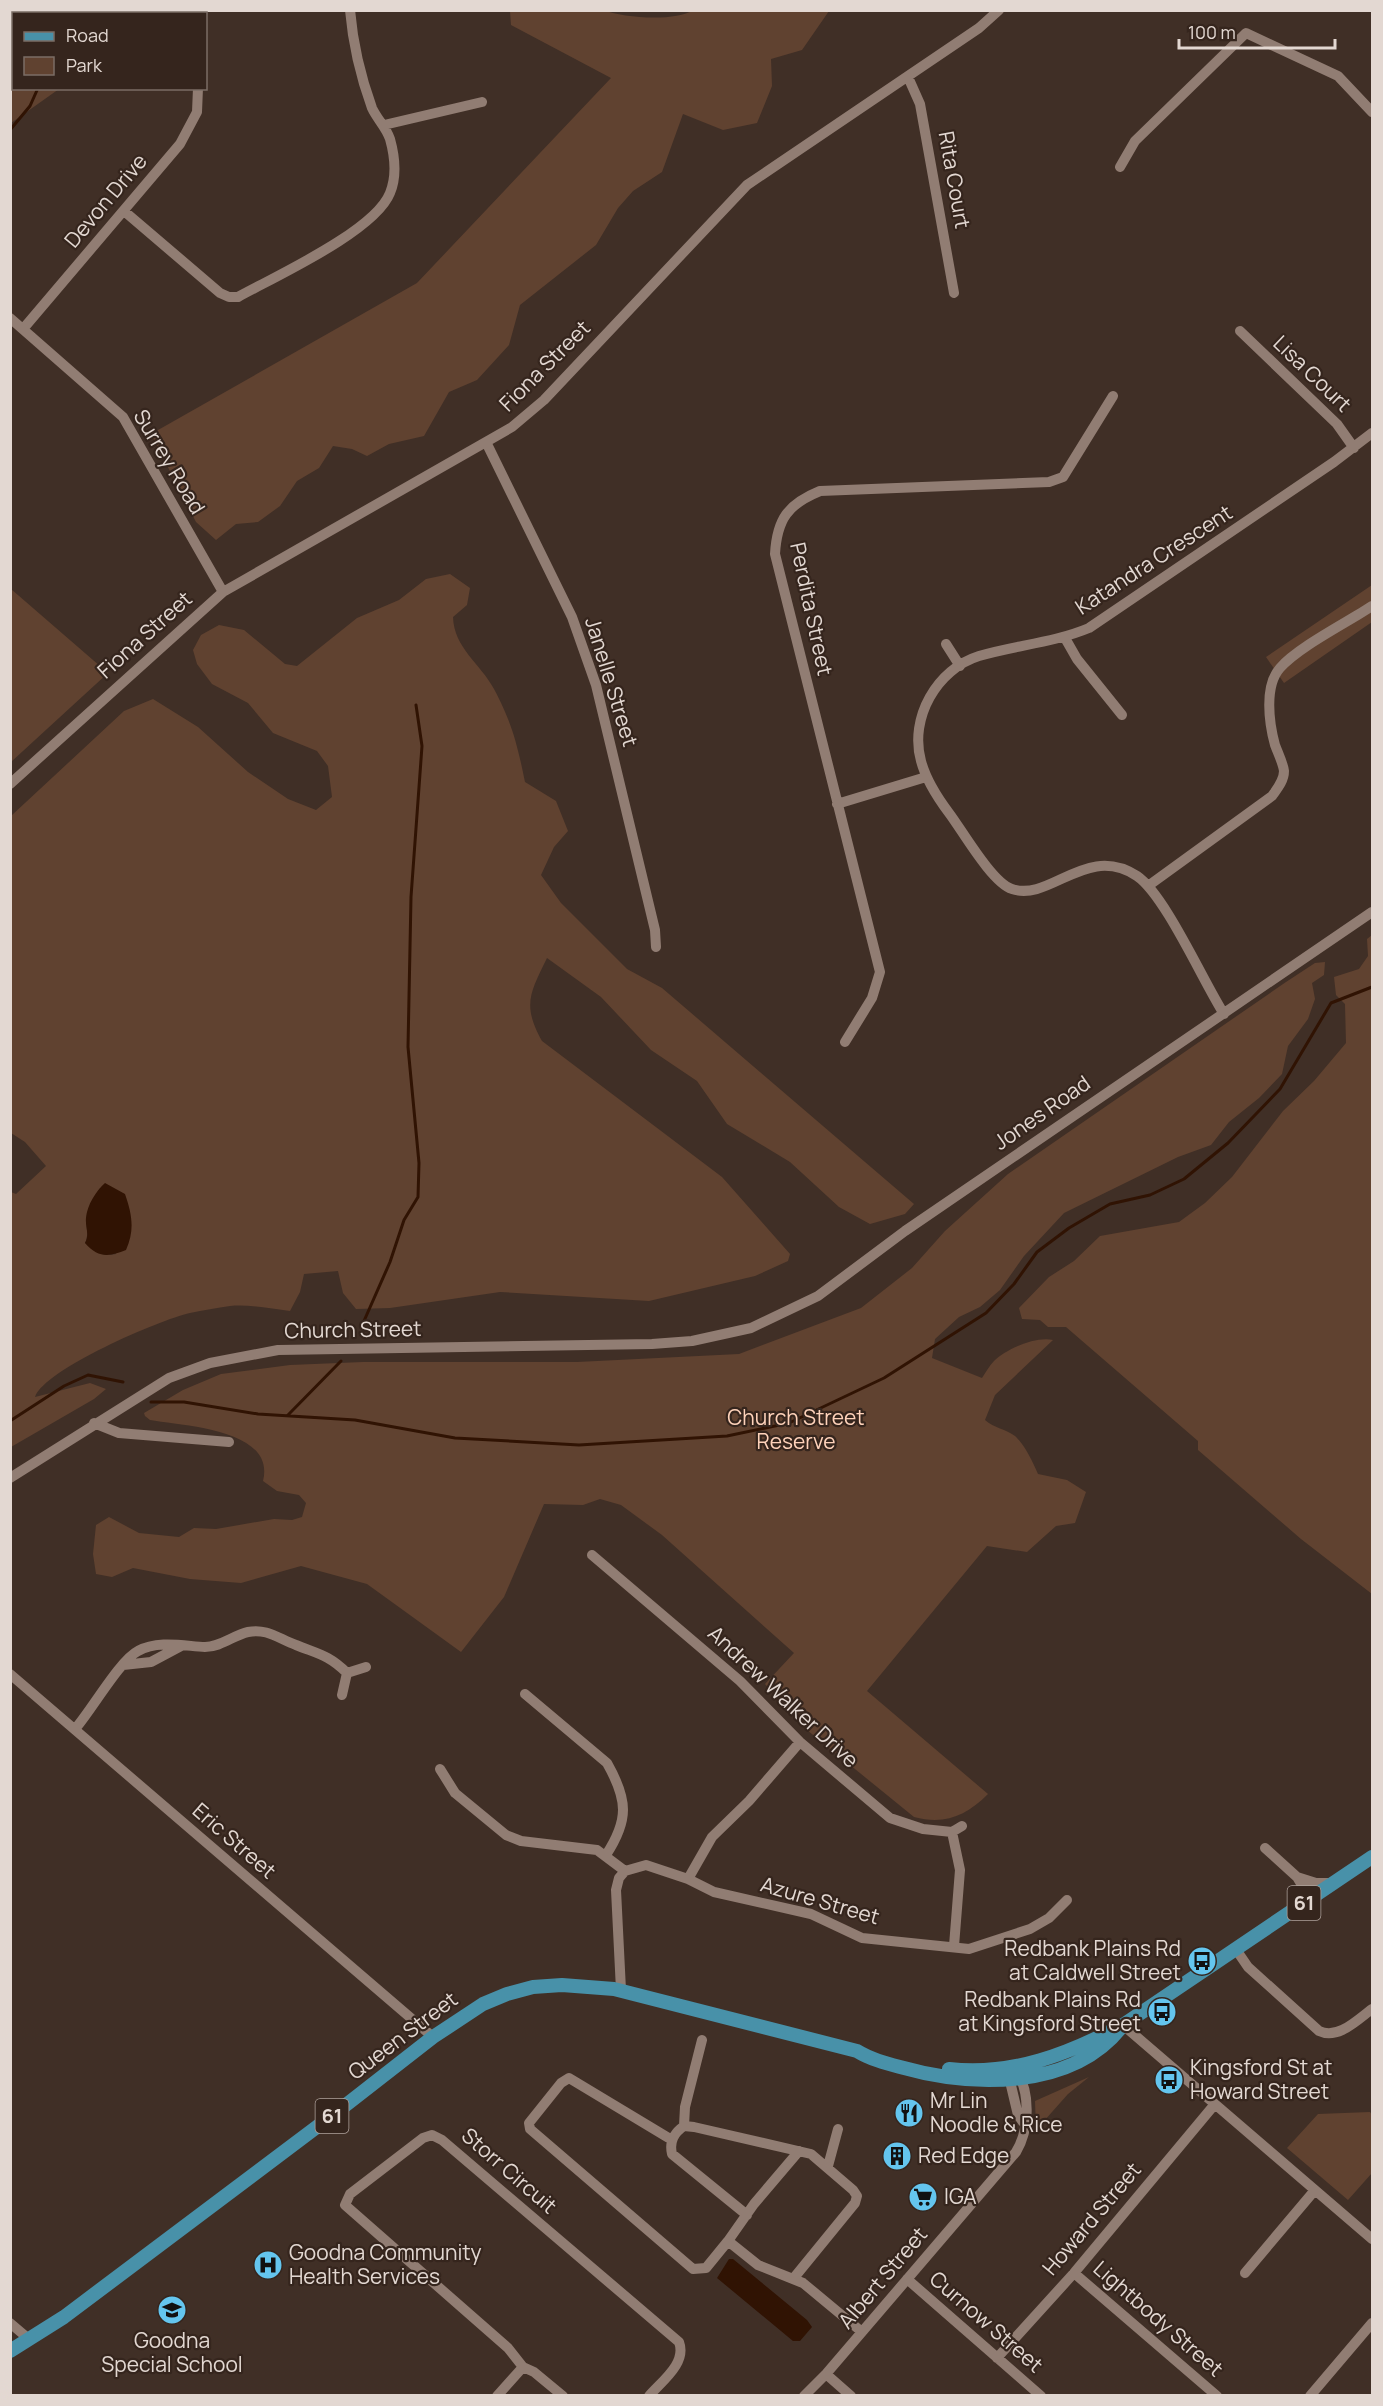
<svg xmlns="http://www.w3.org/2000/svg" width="1383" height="2406" viewBox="0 0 1383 2406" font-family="Manrope,sans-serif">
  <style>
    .green { fill: #604230; fill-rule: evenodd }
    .water { fill: #301303 }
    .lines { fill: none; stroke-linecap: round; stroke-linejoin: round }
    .stream { stroke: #301303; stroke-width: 3 }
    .minor { stroke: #917d73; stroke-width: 10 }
    .major { stroke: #4891a9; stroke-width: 14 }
    .labels { text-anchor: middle; stroke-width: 4.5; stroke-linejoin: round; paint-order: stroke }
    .shield { fill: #35251d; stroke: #afa29c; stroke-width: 1.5 }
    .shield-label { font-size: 20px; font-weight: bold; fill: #e3d8d2 }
    .street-label { font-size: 21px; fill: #e3d8d2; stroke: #35251d }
    .park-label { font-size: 21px; fill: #fed2ba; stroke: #35251d }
    .poi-label { font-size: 21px; fill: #e3d8d2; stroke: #35251d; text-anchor: start }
  </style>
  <rect width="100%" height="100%" fill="#402f26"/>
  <!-- green -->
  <path class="green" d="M 11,10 L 86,11 L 85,14 L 14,14 L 14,88 L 59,89 L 11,123 Z
    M 603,10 C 623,18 676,22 693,10 L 829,11 L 802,50 L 771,59 L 772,86 L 757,123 L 723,130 L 683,114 L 662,172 L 633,191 L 618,208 L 596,245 L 520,305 L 509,345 L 477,380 L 449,392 L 424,436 L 389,444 L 367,456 L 352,449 L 333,446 L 319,468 L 297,481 L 280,506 L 258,522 L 236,524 L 216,540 L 196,522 L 151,434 L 417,283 L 611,78 L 511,25 L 510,11 Z
    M 450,574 L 470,588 L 467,605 L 453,617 C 454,648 480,663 494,689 C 512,723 517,743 525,782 L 556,801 L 568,831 L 554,847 L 541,875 L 561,903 L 627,969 L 662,988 L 914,1204 L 905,1214 L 870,1224 L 839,1207 L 790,1162 L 727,1124 L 697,1081 L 651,1050 L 601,997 L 547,958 C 530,993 522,1005 542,1041 L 722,1177 L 790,1254 L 788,1261 L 755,1276 L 649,1301 L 500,1292 L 390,1308 L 356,1309 L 343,1293 L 338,1271 L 304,1274 L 300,1292 L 290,1311 C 271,1309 249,1304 230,1306 C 217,1308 203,1310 190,1313 C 159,1320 45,1369 35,1397 L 90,1383 L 106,1389 L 94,1399 L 11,1447 L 11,1192 L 16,1194 L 46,1166 L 25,1142 L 11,1133 L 11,816 L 124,711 L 153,699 L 198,727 L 248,772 L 288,799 L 316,810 L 332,797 L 328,766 L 317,751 L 273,733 L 248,703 L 212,684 L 197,664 L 193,650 L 201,635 L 219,625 L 244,630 L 285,664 L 297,666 L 357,618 L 399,600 L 426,579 ZM 100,1188 L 116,1254 C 101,1257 96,1252 85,1243 C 90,1233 84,1224 87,1214 C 90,1203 95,1197 100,1188 Z
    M 1372,585 L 1372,622 L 1284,683 L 1266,657 Z
    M 11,589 L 108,673 L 11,762 Z
    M 1372,935 L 1372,1594 L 1301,1539 L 1198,1450 L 1198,1441 L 1066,1327 L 1048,1327 L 1040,1320 L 1022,1319 L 1019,1308 L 1049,1277 L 1074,1261 L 1100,1236 L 1179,1222 L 1205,1203 L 1232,1177 L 1283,1111 L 1314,1081 L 1346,1043 L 1345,1004 L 1336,995 L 1334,977 L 1359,969 L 1368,956 L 1367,939 Z
    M 1325,962 L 1324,975 L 1312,983 L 1315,999 L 1308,1019 L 1288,1046 L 1282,1074 L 1259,1098 L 1229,1122 L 1211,1145 L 1178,1157 L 1064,1213 L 1024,1256 L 1000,1290 L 980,1307 L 959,1317 L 935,1339 L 932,1358 L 982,1378 C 986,1372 989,1366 994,1361 C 1006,1349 1036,1336 1053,1340 L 995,1395 L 985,1420 C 994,1428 1006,1429 1015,1436 C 1025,1445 1033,1462 1038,1474 L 1067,1480 L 1086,1492 L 1075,1523 L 1056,1526 L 1027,1552 L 987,1546 L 867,1691 L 988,1794 C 966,1816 945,1825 914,1817 L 807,1730 L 765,1684 L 794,1653 L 662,1535 L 621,1505 L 600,1499 L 583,1505 L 544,1504 L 504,1597 L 461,1652 L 367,1584 L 301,1566 L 241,1583 L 190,1579 L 133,1568 L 112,1577 L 96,1574 L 93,1554 L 96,1525 L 109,1517 L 139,1533 L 179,1537 L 194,1528 L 216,1529 L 274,1519 L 292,1520 L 302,1517 L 306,1503 L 299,1495 L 277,1491 L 263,1481 C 276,1429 184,1426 150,1420 L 145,1416 L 144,1413 L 183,1390 L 221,1374 L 290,1365 L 363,1362 L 577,1362 L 739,1354 L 861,1308 L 912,1268 L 945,1231 L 1008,1174 L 1286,982 L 1315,963 Z
    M 1089,2077 L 1068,2094 L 1036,2130 L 1035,2101 Z
    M 1370,2112 L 1372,2115 L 1372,2173 L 1348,2200 L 1287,2148 L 1318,2114 Z"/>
  <!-- water -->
  <path class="water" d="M 105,1183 L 125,1194 C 132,1214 135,1230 126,1250 C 109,1257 98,1258 85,1243 C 90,1234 85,1227 86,1218 C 87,1205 96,1191 105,1183 Z
    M 729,2259 L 733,2259 L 807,2320 L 812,2327 L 800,2341 L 793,2341 L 717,2278 Z"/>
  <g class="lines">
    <!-- stream -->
    <path class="stream" d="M 67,14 L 67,10
      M 10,130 L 30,106 L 38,88
      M 364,1321 L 390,1262 L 404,1220 L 418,1197 L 419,1163 L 408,1047 L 411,897 L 422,746 L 416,705
      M 151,1402 L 184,1402 L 258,1414 L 355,1420 L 455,1438 L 579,1445 L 727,1436 L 789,1423 L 884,1378 L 986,1313 L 1014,1284 L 1037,1252 L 1069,1228 L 1110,1204 L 1150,1195 L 1184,1179 L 1228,1143 L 1280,1089 L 1331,1003 L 1372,987
      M 288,1415 L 341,1361
      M 10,1421 L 64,1386 L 88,1375 L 123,1382"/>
    <!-- minor -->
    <path class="minor" d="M 196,10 L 196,14
      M 908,77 L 920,104 L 954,293
      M 384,125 L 482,102
      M 1120,167 L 1135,141 L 1246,33 L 1338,76 L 1372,112
      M 124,211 L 220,293 L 229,297 L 238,297 C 276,276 375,231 390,193 C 397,176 395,157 390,139 C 386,127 377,119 372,108 C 360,75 353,45 350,10
      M 10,318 L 123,417 L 223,592
      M 23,329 L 180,144 L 197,112 L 198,88
      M 1240,331 L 1337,424 L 1354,448
      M 486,442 L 572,617 L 596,685 L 655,930 L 656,947
      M 1065,638 L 1077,659 L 1122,715
      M 946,644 L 960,666
      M 10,784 L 223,592 L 512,427 L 544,400 L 747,185 L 979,28 L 999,10
      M 837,804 L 926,777
      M 1148,886 L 1272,796 C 1277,789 1284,781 1284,771 C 1283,763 1278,753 1275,745 C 1269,723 1264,686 1280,668 C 1298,647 1348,622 1372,606
      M 1224,1014 C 1203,981 1165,895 1137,876 C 1086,843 1051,902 1012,889 C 992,883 962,830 949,813 C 937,797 926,780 921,761 C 909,718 937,669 979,656 C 1016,645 1053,643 1089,628 L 1334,462 L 1372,433
      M 845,1042 L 872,998 L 880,972 L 775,554 C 777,519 788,504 820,491 L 1049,482 L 1063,477 L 1113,396
      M 94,1423 L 119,1433 L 229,1442
      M 10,1478 L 169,1378 L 210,1363 L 278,1350 L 652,1344 L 692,1341 L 751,1328 L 818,1296 L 905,1231 L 1372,912
      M 592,1555 L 740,1681 L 800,1742 L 890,1818 L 923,1829 L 952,1832 L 962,1826
      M 123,1665 L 151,1662 L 181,1646
      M 10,1674 L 433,2037
      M 525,1694 L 607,1763 C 628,1800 629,1820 606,1855
      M 342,1695 L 347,1673 L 366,1667
      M 75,1729 C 91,1711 120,1660 138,1651 C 158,1640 184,1646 205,1647 C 221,1647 234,1635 248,1632 C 267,1628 279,1639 296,1645 C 318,1654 329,1655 347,1673
      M 440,1769 L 455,1793 L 506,1835 L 521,1841 L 597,1850 L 625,1871
      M 952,1832 L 960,1870 L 954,1946
      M 1265,1848 L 1297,1877
      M 688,1879 L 712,1837 L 749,1801 L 800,1742
      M 1301,1905 L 1306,1892 L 1297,1877 L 1316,1883 L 1334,1883
      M 1235,1948 L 1248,1967 L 1319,2031 C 1338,2040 1357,2020 1372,2009
      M 621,1990 L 616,1890 L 619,1878 L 625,1871 L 646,1865 L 688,1879 L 714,1892 L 811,1914 L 862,1938 L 969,1949 L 1030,1929 L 1049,1918 L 1067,1900
      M 1123,2025 L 1372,2239
      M 1011,2072 L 1009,2077 L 1018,2115 L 1023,2122
      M 684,2126 L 685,2107 L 702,2040
      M 672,2140 L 569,2078 L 561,2083 L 529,2123 L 530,2129 L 693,2269 L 706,2268 L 728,2241 L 758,2265 L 803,2283 L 862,2332
      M 828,2166 L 838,2129
      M 747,2215 L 672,2154 C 669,2141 674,2133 684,2126 L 694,2127 L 811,2154 L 853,2190 L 857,2196 L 855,2203 L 793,2279
      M 728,2241 L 754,2204 L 799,2151
      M 1074,2273 L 1217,2396
      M 1245,2273 L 1315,2190
      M 907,2279 L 1041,2396
      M 10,2323 L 30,2340
      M 997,2358 L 1074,2273 L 1215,2104
      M 826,2374 L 851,2396
      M 497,2396 L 523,2367
      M 563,2396 L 534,2372 L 523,2367 L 508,2348 L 345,2205 L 350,2194 L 423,2138 L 432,2135 L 442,2140 L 679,2342 C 687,2363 662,2381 649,2396
      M 804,2396 L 826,2374 L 1016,2152 C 1029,2131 1031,2094 1017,2072
      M 1310,2396 L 1372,2323"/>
    <!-- major -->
    <path class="major" d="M 949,2069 C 1013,2076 1068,2054 1123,2025 L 1372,1857
      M 10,2351 L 64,2317 L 342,2108 L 433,2037 L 483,2004 L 507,1994 L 533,1987 L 562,1985 L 614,1989 L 857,2051 C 870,2059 885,2063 900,2067 C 971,2087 1073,2091 1123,2025"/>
  </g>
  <!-- icons -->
  <defs>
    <g id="bus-disc" transform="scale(1.5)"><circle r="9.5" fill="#64c5ee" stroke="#35251d"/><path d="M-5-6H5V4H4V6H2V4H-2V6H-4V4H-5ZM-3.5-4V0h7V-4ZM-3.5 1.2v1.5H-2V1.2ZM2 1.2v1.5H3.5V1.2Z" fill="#111"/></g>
    <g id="restaurant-disc" transform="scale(1.5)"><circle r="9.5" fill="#64c5ee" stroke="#35251d"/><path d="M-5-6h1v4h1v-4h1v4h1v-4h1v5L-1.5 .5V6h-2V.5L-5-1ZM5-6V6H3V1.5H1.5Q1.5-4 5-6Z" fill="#111"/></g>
    <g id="building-disc" transform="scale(1.5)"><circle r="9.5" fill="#64c5ee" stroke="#35251d"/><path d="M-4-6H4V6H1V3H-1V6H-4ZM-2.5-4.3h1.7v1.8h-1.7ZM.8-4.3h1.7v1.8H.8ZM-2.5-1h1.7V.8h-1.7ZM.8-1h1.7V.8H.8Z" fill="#111"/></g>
    <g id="supermarket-disc" transform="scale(1.5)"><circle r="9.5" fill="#64c5ee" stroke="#35251d"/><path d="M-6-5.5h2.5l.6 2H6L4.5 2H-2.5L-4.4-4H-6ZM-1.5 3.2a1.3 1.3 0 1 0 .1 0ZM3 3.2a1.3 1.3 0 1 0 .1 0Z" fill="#111"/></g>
    <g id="hospital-disc" transform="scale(1.5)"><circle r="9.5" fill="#64c5ee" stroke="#35251d"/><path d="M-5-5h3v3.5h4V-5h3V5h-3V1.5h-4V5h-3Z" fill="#111"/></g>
    <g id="school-disc" transform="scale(1.5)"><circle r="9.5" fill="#64c5ee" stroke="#35251d"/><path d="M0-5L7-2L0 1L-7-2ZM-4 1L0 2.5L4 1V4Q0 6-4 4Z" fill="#111"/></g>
  </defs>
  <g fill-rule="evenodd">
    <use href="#bus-disc" x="1202" y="1961"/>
    <use href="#bus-disc" x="1162" y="2012"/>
    <use href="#bus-disc" x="1169" y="2080"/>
    <use href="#restaurant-disc" x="909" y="2113"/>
    <use href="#building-disc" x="897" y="2156"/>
    <use href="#supermarket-disc" x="923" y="2197"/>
    <use href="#hospital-disc" x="268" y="2265"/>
    <use href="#school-disc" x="172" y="2310"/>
  </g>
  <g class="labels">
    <!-- shield labels -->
    <g class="shield">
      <rect x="1287.5" y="1886" width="33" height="34" rx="4.5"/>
      <rect x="315.5" y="2099" width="33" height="34" rx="4.5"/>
    </g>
    <g class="shield-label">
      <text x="1304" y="1910">61</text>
      <text x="332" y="2123">61</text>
    </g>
    <!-- street labels -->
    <g class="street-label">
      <text transform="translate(954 180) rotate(80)" y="7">Rita Court</text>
      <text transform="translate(106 201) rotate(-50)" y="7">Devon Drive</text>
      <text transform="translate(545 366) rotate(-45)" y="7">Fiona Street</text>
      <text transform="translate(1312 374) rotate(44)" y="7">Lisa Court</text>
      <text transform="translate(169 462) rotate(59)" y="7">Surrey Road</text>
      <text transform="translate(1154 560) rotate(-33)" y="7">Katandra Crescent</text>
      <text transform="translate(811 609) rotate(78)" y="7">Perdita Street</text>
      <text transform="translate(145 635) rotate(-42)" y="7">Fiona Street</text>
      <text transform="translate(611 682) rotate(73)" y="7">Janelle Street</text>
      <text transform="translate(1042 1113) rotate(-35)" y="7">Jones Road</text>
      <text transform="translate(353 1330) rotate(-1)" y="7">Church Street</text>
      <text transform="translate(783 1697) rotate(43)" y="7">Andrew Walker Drive</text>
      <text transform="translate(234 1841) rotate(41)" y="7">Eric Street</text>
      <text transform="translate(820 1901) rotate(16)" y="7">Azure Street</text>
      <text transform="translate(403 2036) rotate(-37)" y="7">Queen Street</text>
      <text transform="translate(509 2171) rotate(41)" y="7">Storr Circuit</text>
      <text transform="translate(1092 2219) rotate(-50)" y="7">Howard Street</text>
      <text transform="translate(883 2278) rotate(-50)" y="7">Albert Street</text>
      <text transform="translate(1158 2319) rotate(41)" y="7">Lightbody Street</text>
      <text transform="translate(986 2322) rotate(41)" y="7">Curnow Street</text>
    </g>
    <!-- park labels -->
    <g class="park-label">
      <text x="796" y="1425">Church Street<tspan x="796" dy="24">Reserve</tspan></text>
    </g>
    <!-- poi labels -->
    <g class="poi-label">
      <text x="1181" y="1956" text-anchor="end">Redbank Plains Rd<tspan x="1181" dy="24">at Caldwell Street</tspan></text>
      <text x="1141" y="2007" text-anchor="end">Redbank Plains Rd<tspan x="1141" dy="24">at Kingsford Street</tspan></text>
      <text x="1190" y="2075">Kingsford St at<tspan x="1190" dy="24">Howard Street</tspan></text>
      <text x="930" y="2108">Mr Lin<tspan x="930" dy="24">Noodle &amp; Rice</tspan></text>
      <text x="918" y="2163">Red Edge</text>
      <text x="944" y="2204">IGA</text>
      <text x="289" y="2260">Goodna Community<tspan x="289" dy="24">Health Services</tspan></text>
      <text x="172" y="2348" text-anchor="middle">Goodna<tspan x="172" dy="24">Special School</tspan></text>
    </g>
  </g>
  <!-- border -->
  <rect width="1383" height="2406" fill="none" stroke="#e3d8d2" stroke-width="24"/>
  <!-- legend -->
  <rect x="12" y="12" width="195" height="78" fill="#35251d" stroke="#7b6d65" stroke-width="1.5"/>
  <rect x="24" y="32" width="30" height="9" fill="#4891a9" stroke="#7b6d65" stroke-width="1.5"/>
  <text x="66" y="42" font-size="18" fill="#e3d8d2">Road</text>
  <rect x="24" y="57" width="30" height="18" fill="#604230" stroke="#7b6d65" stroke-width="1.5"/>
  <text x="66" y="72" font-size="18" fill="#e3d8d2">Park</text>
  <!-- scale -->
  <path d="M1179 39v9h156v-9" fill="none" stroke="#e3d8d2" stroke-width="3"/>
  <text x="1188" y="39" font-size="18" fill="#e3d8d2" stroke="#35251d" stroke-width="4.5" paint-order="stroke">100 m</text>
</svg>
